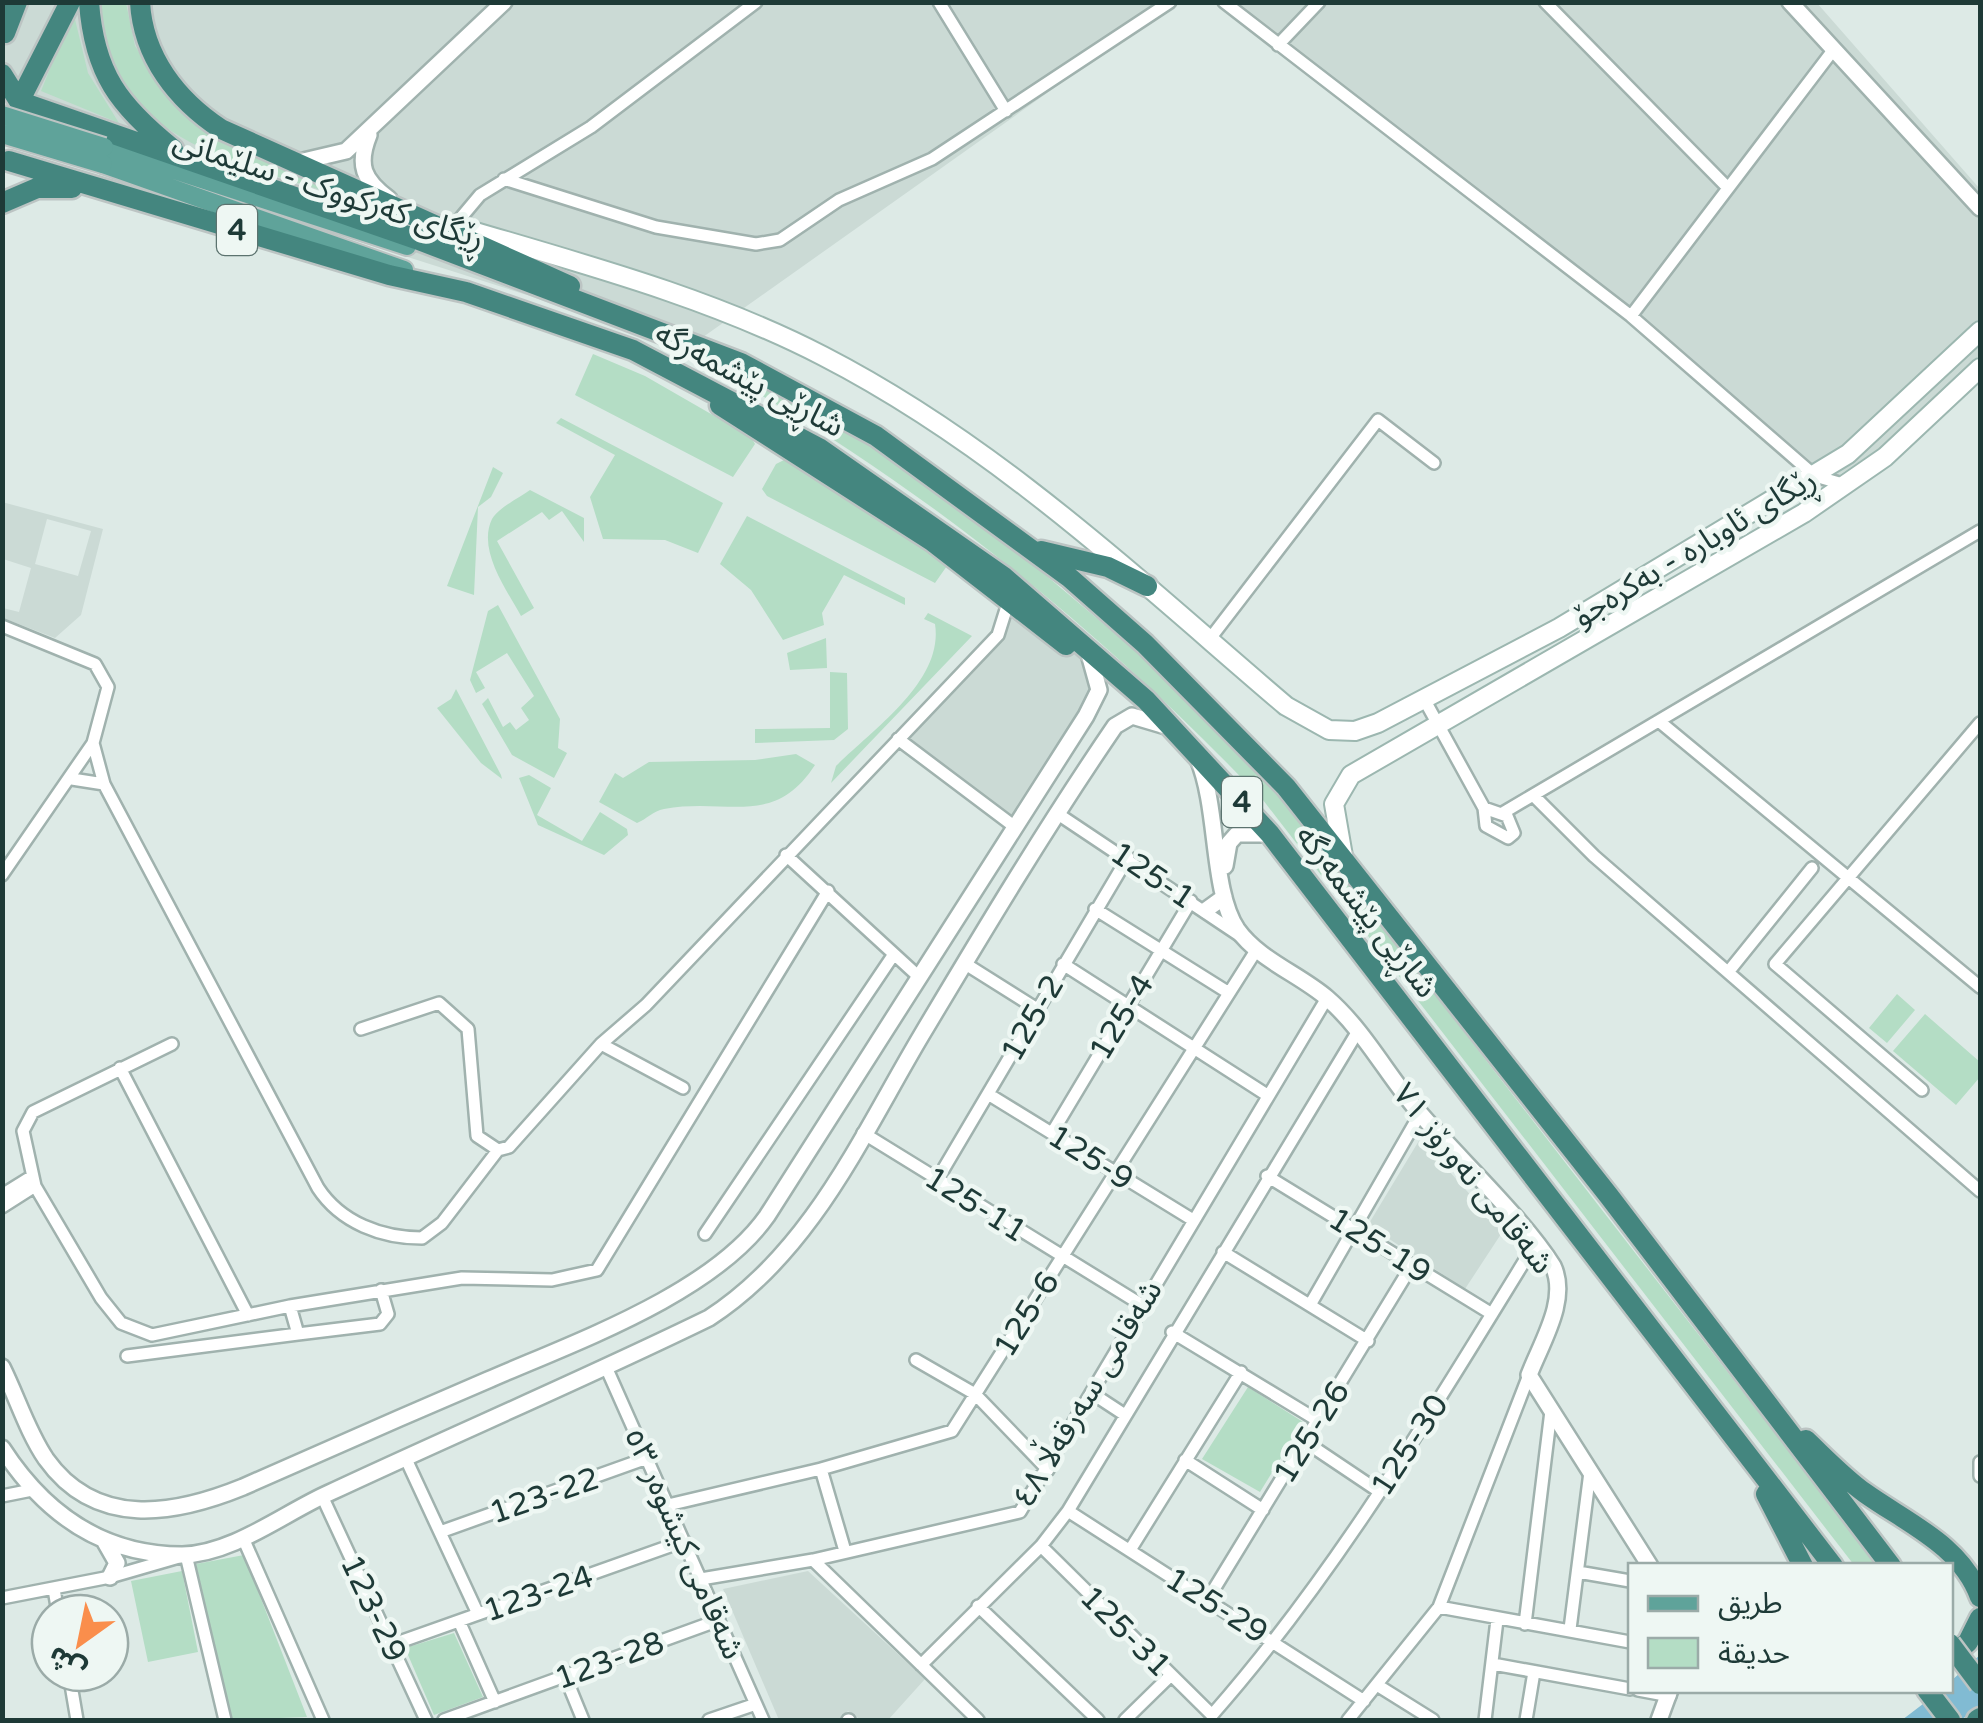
<svg xmlns="http://www.w3.org/2000/svg" width="1983" height="1723" viewBox="0 0 1983 1723" font-family="'Varela Round','Noto Sans Arabic',sans-serif">
  <style>
    .built { fill: #cbdad5; fill-rule: evenodd }
    .green { fill: #b4ddc5 }
    .water { fill: #81bbd3 }
    .lines { fill: none; stroke-linecap: round; stroke-linejoin: round }
    .minor-casing { stroke: #a0b2ae; stroke-width: 16 }
    .tertiary-casing { stroke: #a0b2ae; stroke-width: 20 }
    .secondary-casing { stroke: #9cb7b0; stroke-width: 22 }
    .primary-casing { stroke: #bcc4c3; stroke-width: 22 }
    .trunk-casing { stroke: #bcc4c3; stroke-width: 25 }
    .minor { stroke: #fff; stroke-width: 11 }
    .tertiary { stroke: #fff; stroke-width: 15 }
    .secondary { stroke: #fff; stroke-width: 18 }
    .primary { stroke: #5fa39a; stroke-width: 18 }
    .trunk { stroke: #44867f; stroke-width: 20 }
    .primary-bridge-casing { stroke: #bcc4c3; stroke-width: 22; stroke-linecap: butt }
    .trunk-bridge-casing { stroke: #bcc4c3; stroke-width: 25; stroke-linecap: butt }
    .primary-bridge { stroke: #5fa39a; stroke-width: 18 }
    .trunk-bridge { stroke: #44867f; stroke-width: 20 }
    .labels { text-anchor: middle; stroke-width: 9; stroke-linejoin: round; paint-order: stroke }
    .shield { fill: #eef7f3; stroke: #5c736f; stroke-width: 2.5 }
    .shield-label { font-size: 30px; font-weight: bold; fill: #1e3a37 }
    .street-label { font-size: 32px; fill: #1e3a37; stroke: #eef7f3 }
  </style>
  <rect width="100%" height="100%" fill="#ddeae6"/>
  <!-- built -->
  <path class="built" d="M 9,2 L 1174,3 L 682,352 L 530,296 L 3,128 L 2,19 Z
    M 1225,3 L 1817,3 L 1980,189 L 1980,355 L 1877,450 L 1824,485 L 1663,344 Z
    M 2,502 L 103,529 L 81,615 L 55,638 L 3,618 L 3,608 L 19,612 L 31,568 L 3,559 ZM 47,519 L 91,531 L 78,576 L 35,564 Z
    M 1012,602 L 1096,669 L 1099,681 L 1015,827 L 898,740 L 998,635 Z
    M 1420,1139 L 1503,1231 L 1465,1289 L 1368,1225 Z
    M 808,1571 L 925,1679 L 888,1720 L 861,1720 L 848,1711 L 840,1720 L 779,1720 L 723,1589 Z"/>
  <!-- green -->
  <path class="green" d="M 99,3 L 126,3 L 135,46 L 156,78 L 360,202 C 253,166 102,145 99,3 Z
    M 73,11 L 88,73 L 119,123 L 41,91 Z
    M 692,352 L 797,399 L 866,441 L 991,529 L 1158,670 L 1272,784 L 1877,1565 L 1854,1565 L 1263,800 C 1096,625 906,470 691,356 Z
    M 593,354 L 645,376 L 751,437 L 755,444 L 733,477 L 575,395 Z
    M 561,418 L 723,503 L 698,553 L 665,540 L 603,539 L 590,497 L 615,455 L 556,423 Z
    M 786,459 L 949,563 L 935,583 L 767,496 L 762,489 L 776,464 Z
    M 493,467 L 503,473 L 491,497 L 478,507 L 474,595 L 447,586 Z
    M 530,490 L 584,518 L 584,542 L 562,511 L 549,520 L 542,512 L 497,541 L 534,608 L 521,616 C 507,590 477,550 492,519 C 498,508 519,498 530,490 Z
    M 747,516 L 905,598 L 905,605 L 844,575 L 822,613 L 824,625 L 783,640 L 751,590 L 720,564 Z
    M 498,605 L 560,719 L 558,748 L 567,753 L 554,778 L 512,755 L 482,704 L 488,698 L 503,727 L 510,722 L 516,730 L 529,720 L 521,708 L 534,696 L 507,653 L 476,672 L 485,688 L 476,693 L 470,680 L 488,611 Z
    M 928,613 L 972,636 L 831,783 L 836,766 C 873,729 944,681 935,624 L 924,619 Z
    M 826,638 L 827,668 L 790,670 L 787,653 Z
    M 830,672 L 847,673 L 848,729 L 834,740 L 755,743 L 755,729 L 830,728 Z
    M 456,689 L 501,775 L 502,779 L 481,763 L 437,708 L 451,699 Z
    M 796,754 L 815,765 C 773,829 727,797 664,809 C 653,811 647,819 637,823 L 599,802 L 615,773 L 623,778 L 649,762 L 755,760 Z
    M 529,775 L 551,788 L 537,815 L 582,841 L 600,812 L 627,829 L 628,835 L 604,855 L 538,825 L 519,778 Z
    M 1897,994 L 1915,1010 L 1887,1043 L 1869,1028 Z
    M 1925,1014 L 1980,1062 L 1980,1077 L 1956,1105 L 1893,1051 Z
    M 1248,1387 L 1303,1422 L 1260,1492 L 1202,1459 Z
    M 244,1555 L 307,1717 L 231,1720 L 196,1564 Z
    M 182,1571 L 198,1652 L 148,1662 L 131,1581 Z
    M 454,1633 L 483,1697 L 434,1715 L 405,1648 Z"/>
  <!-- water -->
  <path class="water" d="M 1980,1655 L 1980,1706 L 1961,1720 L 1902,1720 L 1940,1691 L 1950,1690 L 1951,1681 Z"/>
  <g class="lines">
    <!-- minor casing -->
    <g class="minor-casing">
      <path id="minor" d="M 939,2 L 1006,111
        M 1224,2 L 1631,316 L 1815,476 L 1846,485
        M 1545,2 L 1727,187
        M 1278,45 L 1319,2
        M 504,179 L 656,227 L 756,244 L 780,240 L 839,200 L 932,159 L 1170,2
        M 454,226 L 480,195 L 591,127 L 756,2
        M 1631,316 L 1834,49
        M 1806,510 L 1815,476
        M 2,626 L 95,664 L 108,687 L 93,743 L 2,875
        M 1209,640 L 1378,420 L 1434,463
        M 1424,699 L 1484,808 L 1486,826 L 1508,838 L 1514,833 L 1507,816 L 1484,808
        M 1660,722 L 1980,987
        M 898,739 L 1015,827
        M 93,743 L 104,784 L 318,1188 C 341,1223 382,1238 422,1238 L 442,1223 L 498,1150
        M 72,779 L 104,784
        M 1533,795 L 1594,856 L 1980,1191
        M 1058,814 L 1239,935
        M 1501,814 L 1980,531
        M 786,855 L 894,954
        M 1095,909 L 1229,993
        M 964,963 L 1037,1009
        M 1063,964 L 1267,1095
        M 1729,971 L 1812,868
        M 361,1029 L 439,1003 L 468,1029 L 477,1136 L 498,1150 L 509,1147 L 601,1044
        M 172,1044 L 33,1112 L 23,1131 L 35,1186 L 101,1298 L 121,1323 L 152,1335 L 290,1306 L 462,1278 L 552,1280 L 597,1270 L 828,891
        M 120,1068 L 248,1315
        M 683,1088 L 601,1044 L 646,1005 L 998,635 L 1009,600
        M 1922,1090 L 1775,964 L 1980,723
        M 988,1094 L 1193,1220
        M 863,1133 L 1142,1305
        M 1052,1133 L 1191,901
        M 1267,1176 L 1492,1314
        M 937,1180 L 1128,857
        M 2,1195 L 31,1177
        M 2,1207 L 35,1186
        M 705,1234 L 894,954 L 918,976
        M 1223,1252 L 1368,1341
        M 1310,1305 L 1420,1114
        M 1172,1332 L 1317,1420
        M 298,1334 L 380,1324 L 388,1314 L 381,1290
        M 127,1356 L 298,1334 L 290,1306
        M 916,1360 L 975,1394 L 1048,1470
        M 606,1367 L 763,1720
        M 1093,1394 L 1125,1415
        M 1304,1441 L 1380,1492
        M 405,1457 L 478,1614
        M 1185,1460 L 1263,1510
        M 1980,1462 L 1980,1476
        M 821,1469 L 845,1551
        M 2,1496 L 32,1490
        M 322,1496 L 426,1720
        M 668,1505 L 821,1469 L 952,1431 L 1257,949
        M 1068,1511 L 1364,1701
        M 440,1532 L 647,1458
        M 243,1538 L 323,1720
        M 1041,1546 L 1212,1715 C 1338,1572 1435,1406 1535,1244
        M 1130,1550 L 1241,1372
        M 813,1560 L 978,1720
        M 1578,1572 L 1630,1581
        M 701,1579 L 813,1560 L 1020,1512 L 1327,998
        M 54,1589 L 58,1613
        M 2,1598 L 110,1577 L 186,1555 L 225,1720
        M 1208,1599 L 1412,1265
        M 978,1606 L 1098,1720
        M 1439,1607 L 1630,1642
        M 459,1621 L 495,1702
        M 1525,1624 L 1551,1411
        M 1570,1629 L 1590,1472
        M 391,1645 L 684,1541
        M 1493,1664 L 1630,1689
        M 921,1665 L 1041,1546 L 1068,1511 L 1358,1031
        M 69,1673 L 77,1720
        M 565,1676 L 583,1720
        M 1377,1685 L 1433,1720
        M 1638,1690 L 1670,1696
        M 444,1720 L 719,1620
        M 709,1720 L 756,1704
        M 848,1720 L 849,1720
        M 1125,1720 L 1171,1675
        M 1348,1720 L 1439,1607 L 1529,1375
        M 1485,1720 L 1497,1620
        M 1526,1720 L 1534,1672"/>
    </g>
    <!-- tertiary casing -->
    <g class="tertiary-casing">
      <path id="tertiary" d="M 1790,2 L 1980,208
        M 369,135 C 357,165 363,180 389,199
        M 299,162 L 346,151 L 504,2
        M 1198,759 C 1219,809 1211,890 1237,929 C 1259,960 1299,974 1327,998 C 1364,1030 1387,1075 1418,1111 C 1457,1157 1522,1217 1553,1266 C 1569,1300 1541,1343 1529,1375 L 1650,1566
        M 1225,866 L 1229,843 L 1237,834 L 1270,834
        M 1206,910 L 1224,897
        M 2,1367 C 17,1397 27,1431 46,1459 C 96,1529 174,1515 243,1487 C 325,1451 406,1415 488,1380 C 575,1342 712,1294 767,1216 L 1086,716 L 1099,690 L 1089,654
        M 2,1448 C 44,1513 102,1555 182,1555 C 233,1554 284,1513 329,1493 C 455,1434 584,1379 709,1318 C 811,1252 861,1137 921,1036 C 983,932 1046,827 1115,726 L 1132,716 L 1169,727
        M 105,1542 L 117,1563 L 110,1577
        M 1659,1720 L 1670,1690"/>
    </g>
    <!-- secondary casing -->
    <g class="secondary-casing">
      <path id="secondary" d="M 452,225 C 576,262 707,296 823,356 C 998,446 1138,580 1286,706 L 1329,730 L 1355,731 L 1378,723 L 1559,628 L 1848,454 L 1980,331
        M 1343,856 L 1334,804 L 1351,775 L 1804,513 L 1885,457 L 1980,368"/>
    </g>
    <!-- primary casing -->
    <g class="primary-casing">
      <path id="primary" d="M 104,147 L 407,246
        M 103,164 L 404,270"/>
    </g>
    <!-- trunk casing -->
    <g class="trunk-casing">
      <path id="trunk" d="M 89,2 C 94,73 119,106 173,149
        M 140,2 C 143,57 177,100 221,129 L 570,286
        M 5,33 L 17,2
        M 2,74 L 22,106
        M 20,100 L 70,2
        M 21,102 L 416,239 L 741,363 L 876,436 L 1070,578 L 1145,644 L 1286,787 L 1609,1196 L 1891,1566
        M 9,161 L 389,275 L 466,292 L 633,350 L 819,448 L 1004,577 L 1146,700 L 1270,834 L 1833,1566
        M 2,203 L 37,188 L 72,188
        M 720,405 L 932,541 L 1066,645
        M 1041,551 L 1108,567 L 1147,586
        M 1806,1440 C 1825,1458 1844,1478 1865,1493 C 1907,1523 1961,1545 1980,1597
        M 1766,1494 L 1803,1566
        M 1950,1658 L 1968,1642 L 1980,1618
        M 1927,1690 L 1950,1720
        M 1977,1720 L 1980,1718"/>
    </g>
    <!-- minor -->
    <use href="#minor" class="minor"/>
    <!-- tertiary -->
    <use href="#tertiary" class="tertiary"/>
    <!-- secondary -->
    <use href="#secondary" class="secondary"/>
    <!-- primary -->
    <use href="#primary" class="primary"/>
    <!-- trunk -->
    <use href="#trunk" class="trunk"/>
    <!-- primary-bridge casing -->
    <g class="primary-bridge-casing">
      <path id="primary-bridge" d="M 2,115 L 104,147
        M 2,134 L 103,164"/>
    </g>
    <!-- trunk-bridge casing -->
    <g class="trunk-bridge-casing">
      <path id="trunk-bridge" d="M 1950,1644 L 1980,1684"/>
    </g>
    <!-- primary-bridge -->
    <use href="#primary-bridge" class="primary-bridge"/>
    <!-- trunk-bridge -->
    <use href="#trunk-bridge" class="trunk-bridge"/>
  </g>
  <g class="labels">
    <!-- shield labels -->
    <g class="shield">
      <rect x="217" y="205" width="40" height="50" rx="8"/>
      <rect x="1222" y="777" width="40" height="50" rx="8"/>
    </g>
    <g class="shield-label">
      <text x="237" y="240">4</text>
      <text x="1242" y="812">4</text>
    </g>
    <!-- street labels -->
    <g class="street-label">
      <text transform="translate(329 189) rotate(18)" y="11">ڕێگای کەرکووک - سلێمانی</text>
      <text transform="translate(750 379) rotate(28)" y="11">شاڕێی پێشمەرگە</text>
      <text transform="translate(1694 547) rotate(-31)" y="11">ڕێگای ئاوبارە - بەکرەجۆ</text>
      <text transform="translate(1153 875) rotate(34)" y="11">125-1</text>
      <text transform="translate(1367 911) rotate(52)" y="11">شاڕێی پێشمەرگە</text>
      <text transform="translate(1121 1017) rotate(-59)" y="11">125-4</text>
      <text transform="translate(1032 1018) rotate(-60)" y="11">125-2</text>
      <text transform="translate(1091 1157) rotate(32)" y="11">125-9</text>
      <text transform="translate(1474 1178) rotate(51)" y="11">شەقامی نەورۆز ٧١</text>
      <text transform="translate(976 1204) rotate(32)" y="11">125-11</text>
      <text transform="translate(1380 1245) rotate(32)" y="11">125-19</text>
      <text transform="translate(1026 1314) rotate(-58)" y="11">125-6</text>
      <text transform="translate(1087 1393) rotate(-59)" y="11">شەقامی سەرقەڵا ٤٨</text>
      <text transform="translate(1311 1432) rotate(-58)" y="11">125-26</text>
      <text transform="translate(1409 1445) rotate(-57)" y="11">125-30</text>
      <text transform="translate(544 1495) rotate(-19)" y="11">123-22</text>
      <text transform="translate(685 1543) rotate(66)" y="11">شەقامی کیشوەر ٥٣</text>
      <text transform="translate(538 1593) rotate(-19)" y="11">123-24</text>
      <text transform="translate(1217 1605) rotate(32)" y="11">125-29</text>
      <text transform="translate(374 1608) rotate(65)" y="11">123-29</text>
      <text transform="translate(1126 1631) rotate(45)" y="11">125-31</text>
      <text transform="translate(609 1660) rotate(-20)" y="11">123-28</text>
    </g>
  </g>
  <!-- border -->
  <rect width="1983" height="1723" fill="none" stroke="#1e3a37" stroke-width="10"/>
  <!-- legend -->
  <rect x="1628" y="1563" width="325" height="130" fill="#eef7f3" stroke="#9baba8" stroke-width="2.5"/>
  <rect x="1648" y="1596" width="50" height="15" fill="#5fa39a" stroke="#9baba8" stroke-width="2.5"/>
  <text x="1718" y="1613" font-size="30" fill="#1e3a37">طريق</text>
  <rect x="1648" y="1638" width="50" height="30" fill="#b4ddc5" stroke="#9baba8" stroke-width="2.5"/>
  <text x="1718" y="1663" font-size="30" fill="#1e3a37">حديقة</text>
  <!-- north arrow -->
  <g transform="translate(80 1643) rotate(213)"><circle r="48" fill="#eef7f3" stroke="#9baba8" stroke-width="2.5"/>
  <path d="M0-8L18 38L0 25L-18 38Z" fill="#fa8e4c"/>
  <text y="-15" font-size="28" font-weight="bold" text-anchor="middle" fill="#1e3a37">ش</text>
  </g>
</svg>
